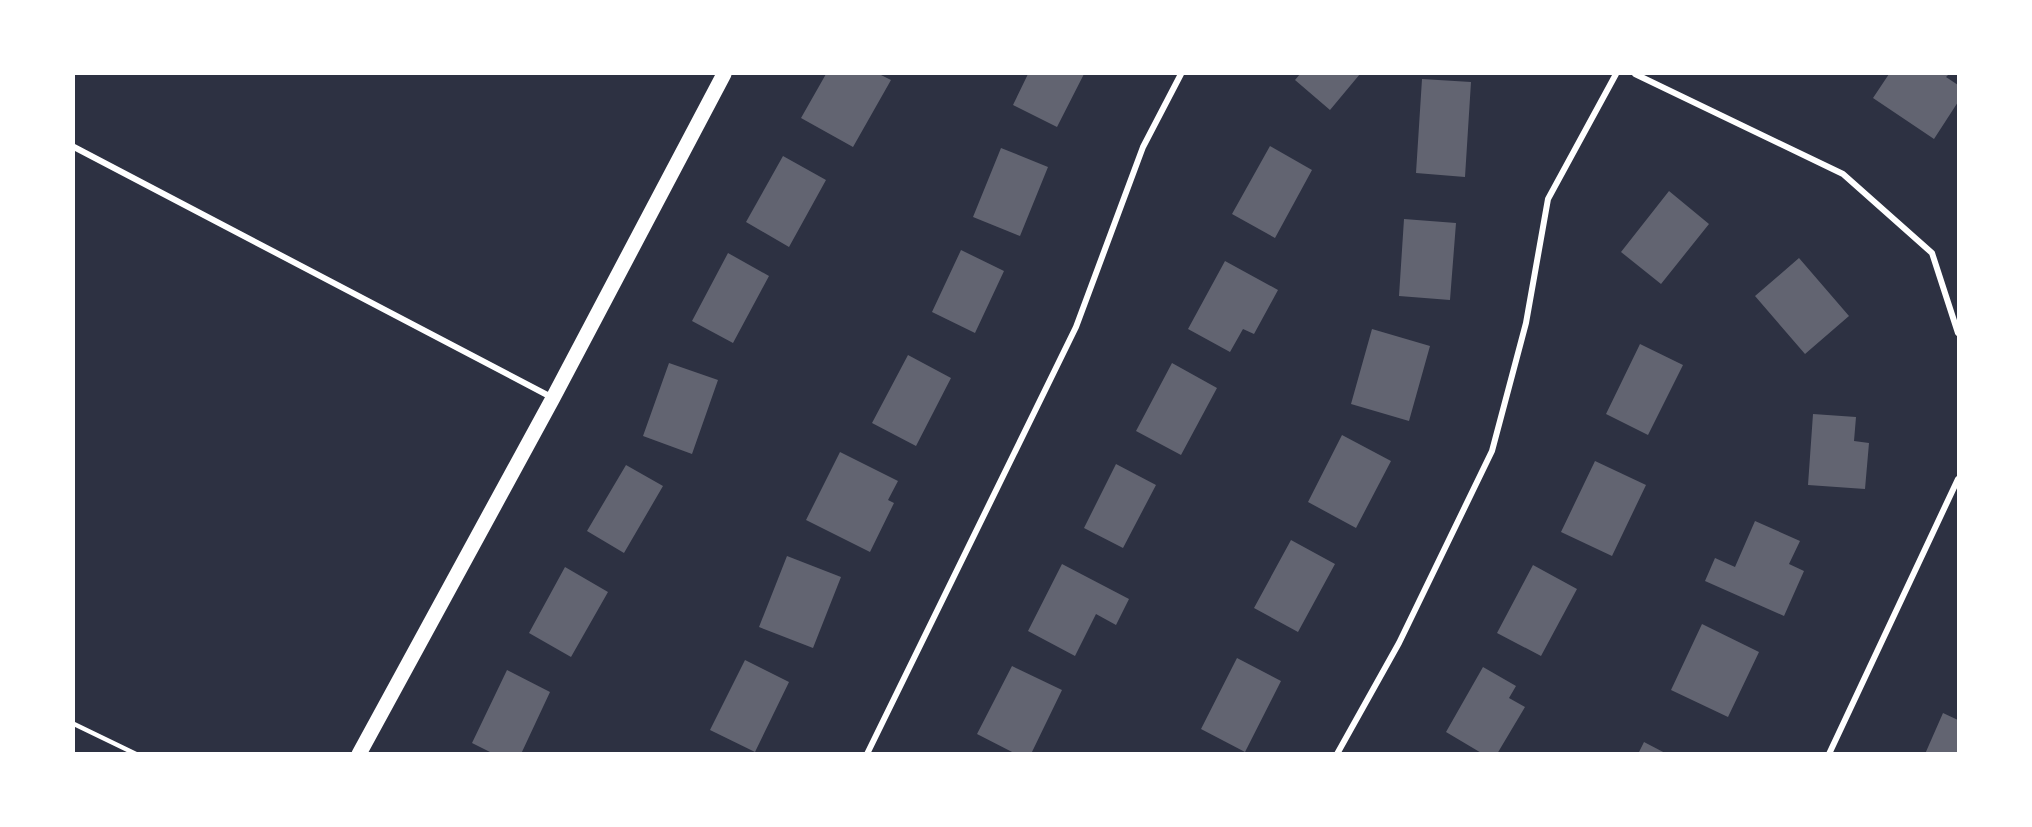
<svg xmlns="http://www.w3.org/2000/svg" width="2032" height="827" viewBox="0 0 2032 827" font-family="Rubik,sans-serif">
  <style>
    .building { fill: #626471 }
    .lines { fill: none; stroke-linecap: round; stroke-linejoin: round }
    .service { stroke: #fff; stroke-width: 4.5 }
    .minor { stroke: #fff; stroke-width: 6 }
    .primary { stroke: #fff; stroke-width: 15 }
  </style>
  <rect width="100%" height="100%" fill="#2d3142"/>
  <!-- building -->
  <path class="building" d="M 826,74 L 879,74 L 891,80 L 853,147 L 801,118 Z
    M 1028,74 L 1084,74 L 1057,127 L 1013,105 Z
    M 1300,74 L 1360,74 L 1330,110 L 1295,80 Z
    M 1889,74 L 1949,74 L 1946,77 L 1958,85 L 1958,102 L 1934,139 L 1873,98 Z
    M 1422,79 L 1471,82 L 1465,177 L 1416,173 Z
    M 1270,146 L 1312,170 L 1275,238 L 1232,214 Z
    M 1001,148 L 1048,167 L 1020,236 L 973,217 Z
    M 783,156 L 826,180 L 789,247 L 746,222 Z
    M 1669,191 L 1709,224 L 1661,284 L 1621,252 Z
    M 1404,219 L 1456,223 L 1450,300 L 1399,296 Z
    M 961,250 L 1004,271 L 975,333 L 932,312 Z
    M 728,253 L 769,276 L 733,343 L 692,321 Z
    M 1799,258 L 1849,316 L 1805,354 L 1755,296 Z
    M 1225,261 L 1278,290 L 1254,334 L 1243,329 L 1230,352 L 1188,329 Z
    M 1372,329 L 1430,346 L 1409,421 L 1351,404 Z
    M 1640,344 L 1683,365 L 1648,435 L 1606,414 Z
    M 908,355 L 951,378 L 916,446 L 872,423 Z
    M 669,363 L 718,380 L 692,454 L 643,436 Z
    M 1172,363 L 1217,388 L 1181,455 L 1136,431 Z
    M 1813,414 L 1856,417 L 1854,441 L 1869,443 L 1865,489 L 1808,485 Z
    M 1342,435 L 1391,461 L 1356,528 L 1308,502 Z
    M 840,452 L 898,481 L 888,500 L 894,503 L 870,552 L 806,520 Z
    M 1595,461 L 1646,485 L 1612,556 L 1561,532 Z
    M 1116,464 L 1156,485 L 1123,548 L 1084,528 Z
    M 626,465 L 663,486 L 624,553 L 587,531 Z
    M 1755,521 L 1800,541 L 1789,564 L 1804,571 L 1784,616 L 1705,581 L 1715,558 L 1735,567 Z
    M 1291,540 L 1335,564 L 1298,632 L 1254,608 Z
    M 787,556 L 841,577 L 813,648 L 759,627 Z
    M 1062,564 L 1129,599 L 1116,625 L 1096,614 L 1075,656 L 1028,631 Z
    M 1533,565 L 1577,589 L 1541,656 L 1497,633 Z
    M 565,567 L 608,592 L 571,657 L 529,633 Z
    M 1702,624 L 1759,652 L 1728,717 L 1671,690 Z
    M 1237,658 L 1281,681 L 1245,752 L 1201,729 Z
    M 745,660 L 789,682 L 755,752 L 710,730 Z
    M 1012,666 L 1062,690 L 1031,754 L 1016,754 L 977,734 Z
    M 1483,667 L 1516,686 L 1509,698 L 1525,707 L 1497,754 L 1483,754 L 1446,732 Z
    M 507,670 L 550,692 L 521,754 L 494,754 L 472,743 Z
    M 1943,713 L 1958,720 L 1958,754 L 1925,754 Z
    M 1644,742 L 1667,754 L 1638,754 Z"/>
  <g class="lines">
    <!-- service -->
    <path class="service" d="M 74,724 L 136,754"/>
    <!-- minor -->
    <path class="minor" d="M 1635,74 L 1843,174 L 1932,253 L 1958,333
      M 74,147 L 553,398
      M 867,754 L 1076,327 L 1143,147 L 1181,74
      M 1337,754 L 1399,643 L 1492,451 L 1526,323 L 1548,199 L 1616,74
      M 1829,754 L 1958,479"/>
    <!-- primary -->
    <path class="primary" d="M 359,754 L 553,398 L 724,74"/>
  </g>
  <!-- border -->
  <rect width="2032" height="827" fill="none" stroke="#ffffff" stroke-width="150"/>
</svg>
